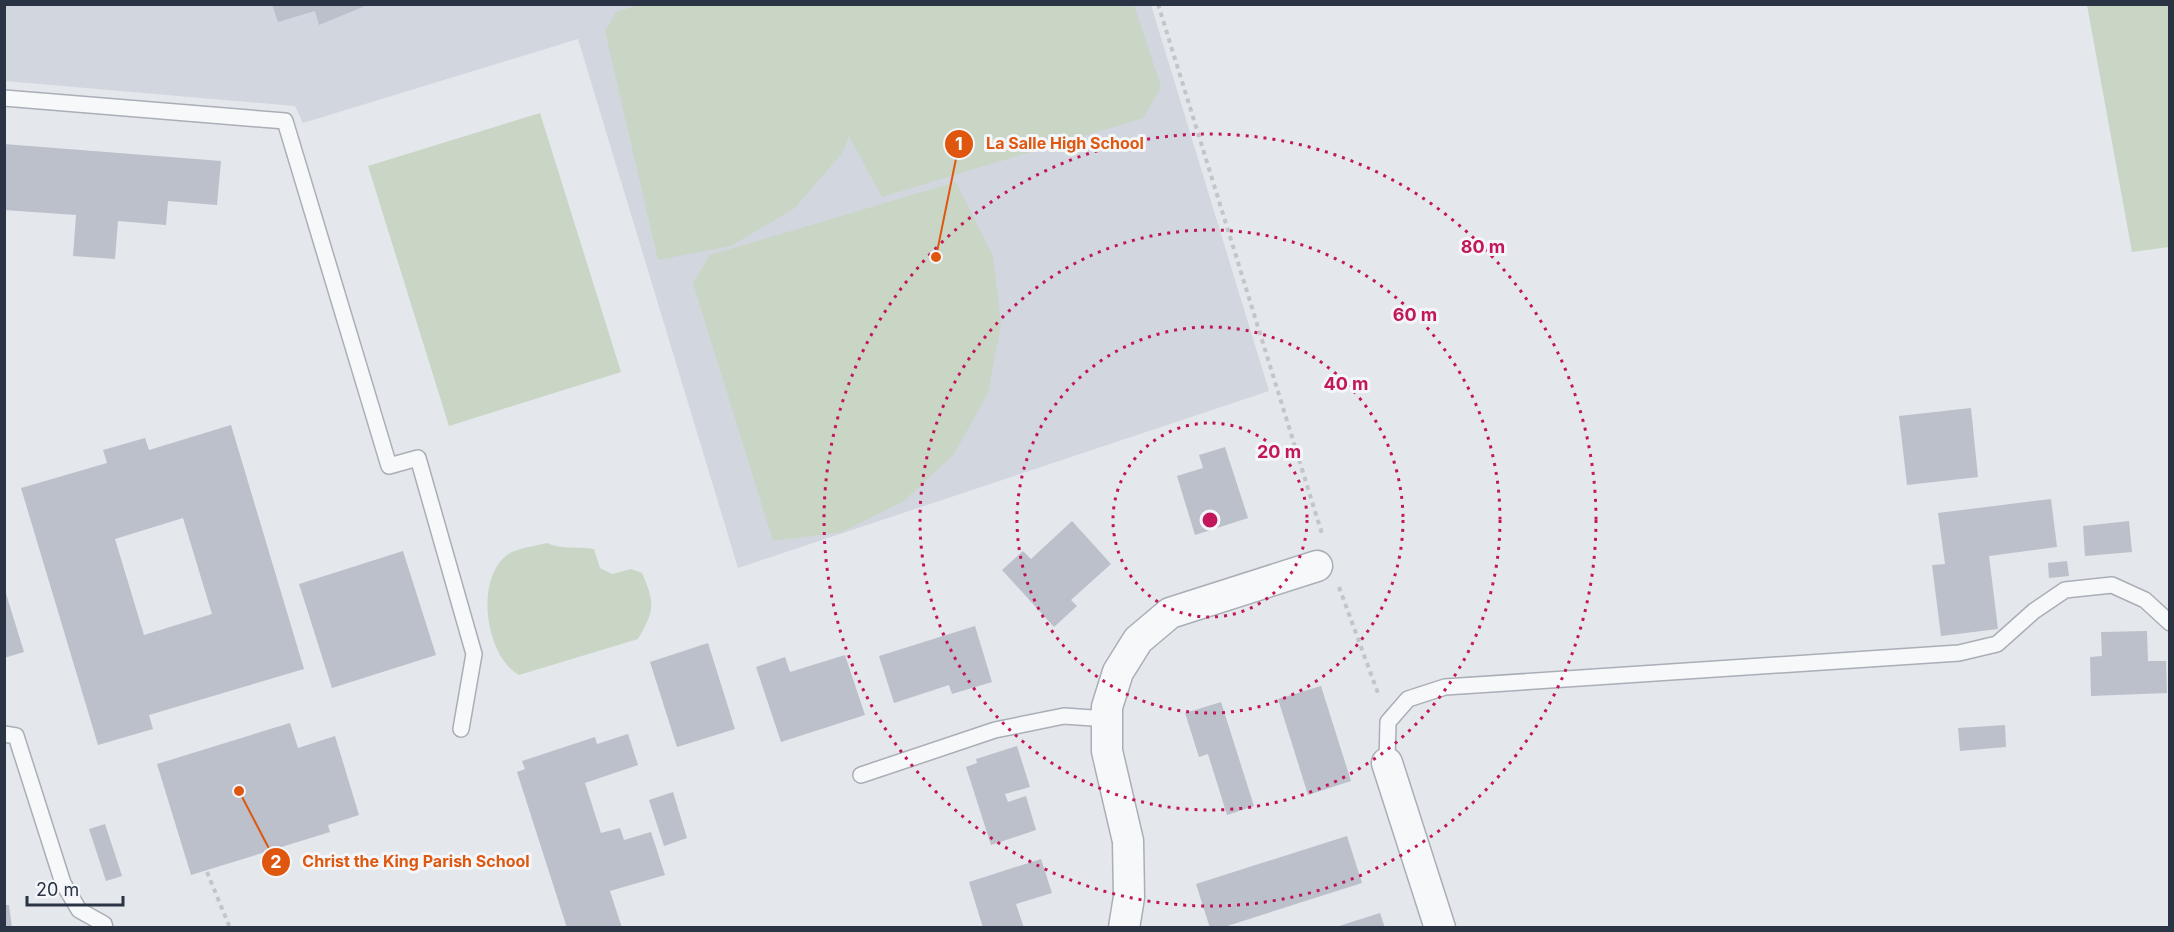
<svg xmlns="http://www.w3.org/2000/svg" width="2174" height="932" viewBox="0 0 2174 932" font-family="Inter,sans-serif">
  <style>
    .built { fill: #d2d6de }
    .green { fill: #c9d6c5 }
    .building { fill: #bbc0ca; fill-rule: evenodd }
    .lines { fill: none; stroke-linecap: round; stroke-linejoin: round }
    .service-casing { stroke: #a9aeb7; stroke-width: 18 }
    .minor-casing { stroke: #a9aeb7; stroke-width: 33 }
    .path { stroke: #c2c5cb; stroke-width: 4; stroke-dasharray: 4.5 4.5; stroke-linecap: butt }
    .service { stroke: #f7f8fa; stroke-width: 15 }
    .minor { stroke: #f7f8fa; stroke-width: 30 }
    .ring { fill: none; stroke: #c2185b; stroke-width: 3; stroke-dasharray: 3 6 }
    .centre { fill: #c2185b; stroke: #f4f6f9; stroke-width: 3 }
    .ring-label { font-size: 18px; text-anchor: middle; font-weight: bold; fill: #c2185b; stroke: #f4f6f9; stroke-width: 6; stroke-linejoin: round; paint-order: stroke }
    .leader { fill: none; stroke: #df570f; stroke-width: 2 }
    .callout-dot { fill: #df570f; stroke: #f4f6f9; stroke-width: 2 }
    .mark-label { font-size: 18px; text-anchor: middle; font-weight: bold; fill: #fff }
    .callout-label { font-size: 16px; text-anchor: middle; font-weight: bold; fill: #df570f; stroke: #f4f6f9; stroke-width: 6; stroke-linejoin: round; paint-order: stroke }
  </style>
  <rect width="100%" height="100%" fill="#e4e7ec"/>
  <!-- built -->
  <path class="built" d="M 4,5 L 1151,5 L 1269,391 L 738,568 L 578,39 L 303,123 L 295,106 L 5,81 Z"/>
  <!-- green -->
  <path class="green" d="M 639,5 L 1134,5 L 1161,87 L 1143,118 L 882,197 L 849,136 L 843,152 L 795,208 L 731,246 L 658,260 L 605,31 L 616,12 Z
    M 2087,5 L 2169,5 L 2169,247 L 2132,252 Z
    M 540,113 L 621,372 L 449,426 L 368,166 Z
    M 956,182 L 993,256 L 1001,325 L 988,393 L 954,454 L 904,501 L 842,532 L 773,541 L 693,283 L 710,255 Z
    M 547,543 C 563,550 577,546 594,549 L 600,568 L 612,574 L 631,569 L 642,573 C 655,603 655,610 638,639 L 519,675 C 486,657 474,580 507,555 C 516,548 536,546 547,543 Z"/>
  <!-- building -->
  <path class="building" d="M 272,4 L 370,4 L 319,25 L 315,11 L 278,22 Z
    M 4,144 L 221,161 L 217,205 L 168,201 L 166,225 L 118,221 L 115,259 L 73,256 L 76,215 L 4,210 Z
    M 1971,408 L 1978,477 L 1907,485 L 1899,416 Z
    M 231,425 L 304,669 L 149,715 L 153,729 L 98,745 L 21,488 L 107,463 L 103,450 L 145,438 L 149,450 ZM 183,518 L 212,614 L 144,635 L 115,539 Z
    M 1225,447 L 1248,518 L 1195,535 L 1177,476 L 1203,468 L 1199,455 Z
    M 2051,499 L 2057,547 L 1989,556 L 1998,629 L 1941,636 L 1932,565 L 1945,564 L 1938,513 Z
    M 1072,521 L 1111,564 L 1071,600 L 1077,606 L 1054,627 L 1002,570 L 1023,551 L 1031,559 Z
    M 2129,521 L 2132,552 L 2085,556 L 2083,526 Z
    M 403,551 L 436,655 L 332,688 L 299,584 Z
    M 2067,561 L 2069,576 L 2049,578 L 2048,563 Z
    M 4,587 L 24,652 L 4,658 Z
    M 975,626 L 992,682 L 952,694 L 949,685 L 894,703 L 879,656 Z
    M 2147,631 L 2148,661 L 2166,661 L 2167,693 L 2091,696 L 2090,657 L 2102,656 L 2101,632 Z
    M 708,643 L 735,729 L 677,747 L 650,662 Z
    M 845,655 L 865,715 L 781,742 L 756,667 L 785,657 L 790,672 Z
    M 1321,686 L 1351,781 L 1308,795 L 1278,699 Z
    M 1221,702 L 1254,806 L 1227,815 L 1208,754 L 1199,757 L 1185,713 Z
    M 290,723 L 298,748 L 335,736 L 359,815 L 328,825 L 330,832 L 191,875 L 157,764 Z
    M 2005,725 L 2006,747 L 1960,751 L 1958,728 Z
    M 628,734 L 638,765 L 585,783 L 601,833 L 620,828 L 624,840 L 651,832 L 665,875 L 610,891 L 622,928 L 567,928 L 517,772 L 525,769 L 522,761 L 595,737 L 597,744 Z
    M 1017,746 L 1030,787 L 1005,794 L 1008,802 L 1026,796 L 1036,830 L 991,845 L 966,767 L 977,763 L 976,759 Z
    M 673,792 L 687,838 L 664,846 L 649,800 Z
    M 105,824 L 122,876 L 106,881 L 89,829 Z
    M 1347,836 L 1362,883 L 1221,928 L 1210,928 L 1196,884 Z
    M 1041,859 L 1052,893 L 1016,904 L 1024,928 L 983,928 L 969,882 Z
    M 4,905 L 9,905 L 12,928 L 4,928 Z
    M 1380,913 L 1385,928 L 1337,928 L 1336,927 Z"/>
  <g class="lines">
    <!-- service casing -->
    <g class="service-casing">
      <path id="service" d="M 4,98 L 285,121 L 389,466 L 418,458 L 474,654 L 461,729
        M 4,734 L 16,736 L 63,883 L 79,910 L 104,924 L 105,928
        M 1387,763 L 1388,722 L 1408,699 L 1445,687 L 1959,653 L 1997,644 L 2034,611 L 2065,590 L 2112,585 L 2145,600 L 2170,623
        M 861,775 L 995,730 L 1064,716 L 1107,719"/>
    </g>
    <!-- minor casing -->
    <g class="minor-casing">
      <path id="minor" d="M 1387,763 L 1440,928
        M 1124,928 L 1129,897 L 1128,841 L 1107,751 L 1107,707 L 1118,672 L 1138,640 L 1170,613 L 1317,566"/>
    </g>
    <!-- path -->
    <path class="path" d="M 1158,4 L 1323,537
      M 1339,587 L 1379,696
      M 207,872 L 230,928"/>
    <!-- service -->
    <use href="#service" class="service"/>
    <!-- minor -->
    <use href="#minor" class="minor"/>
  </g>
  <!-- distance rings -->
  <g class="ring">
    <circle cx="1210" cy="520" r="97"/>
    <circle cx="1210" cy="520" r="193"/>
    <circle cx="1210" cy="520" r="290"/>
    <circle cx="1210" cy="520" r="386"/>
  </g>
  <circle cx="1210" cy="520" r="9" class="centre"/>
  <g class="ring-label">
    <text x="1483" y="253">80 m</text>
    <text x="1415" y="321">60 m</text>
    <text x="1346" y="390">40 m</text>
    <text x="1279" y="458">20 m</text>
  </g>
  <!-- callouts -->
  <path class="leader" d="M936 257L959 144M239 791L276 862"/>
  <g class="callout-dot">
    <circle cx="936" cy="257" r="6"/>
    <circle cx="239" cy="791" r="6"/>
    <circle cx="959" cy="144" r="15"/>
    <circle cx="276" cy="862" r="15"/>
  </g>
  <g class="mark-label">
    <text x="959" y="150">1</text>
    <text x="276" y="868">2</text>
  </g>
  <g class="callout-label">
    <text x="1065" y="149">La Salle High School</text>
    <text x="416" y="867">Christ the King Parish School</text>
  </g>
  <!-- border -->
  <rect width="2174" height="932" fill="none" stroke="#2b3445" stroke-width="12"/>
  <!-- scale -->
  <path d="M27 896v9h96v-9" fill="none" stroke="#2b3445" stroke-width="3"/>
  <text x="36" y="896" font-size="18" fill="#2b3445" stroke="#f4f6f9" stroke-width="4.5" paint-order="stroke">20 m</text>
</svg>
